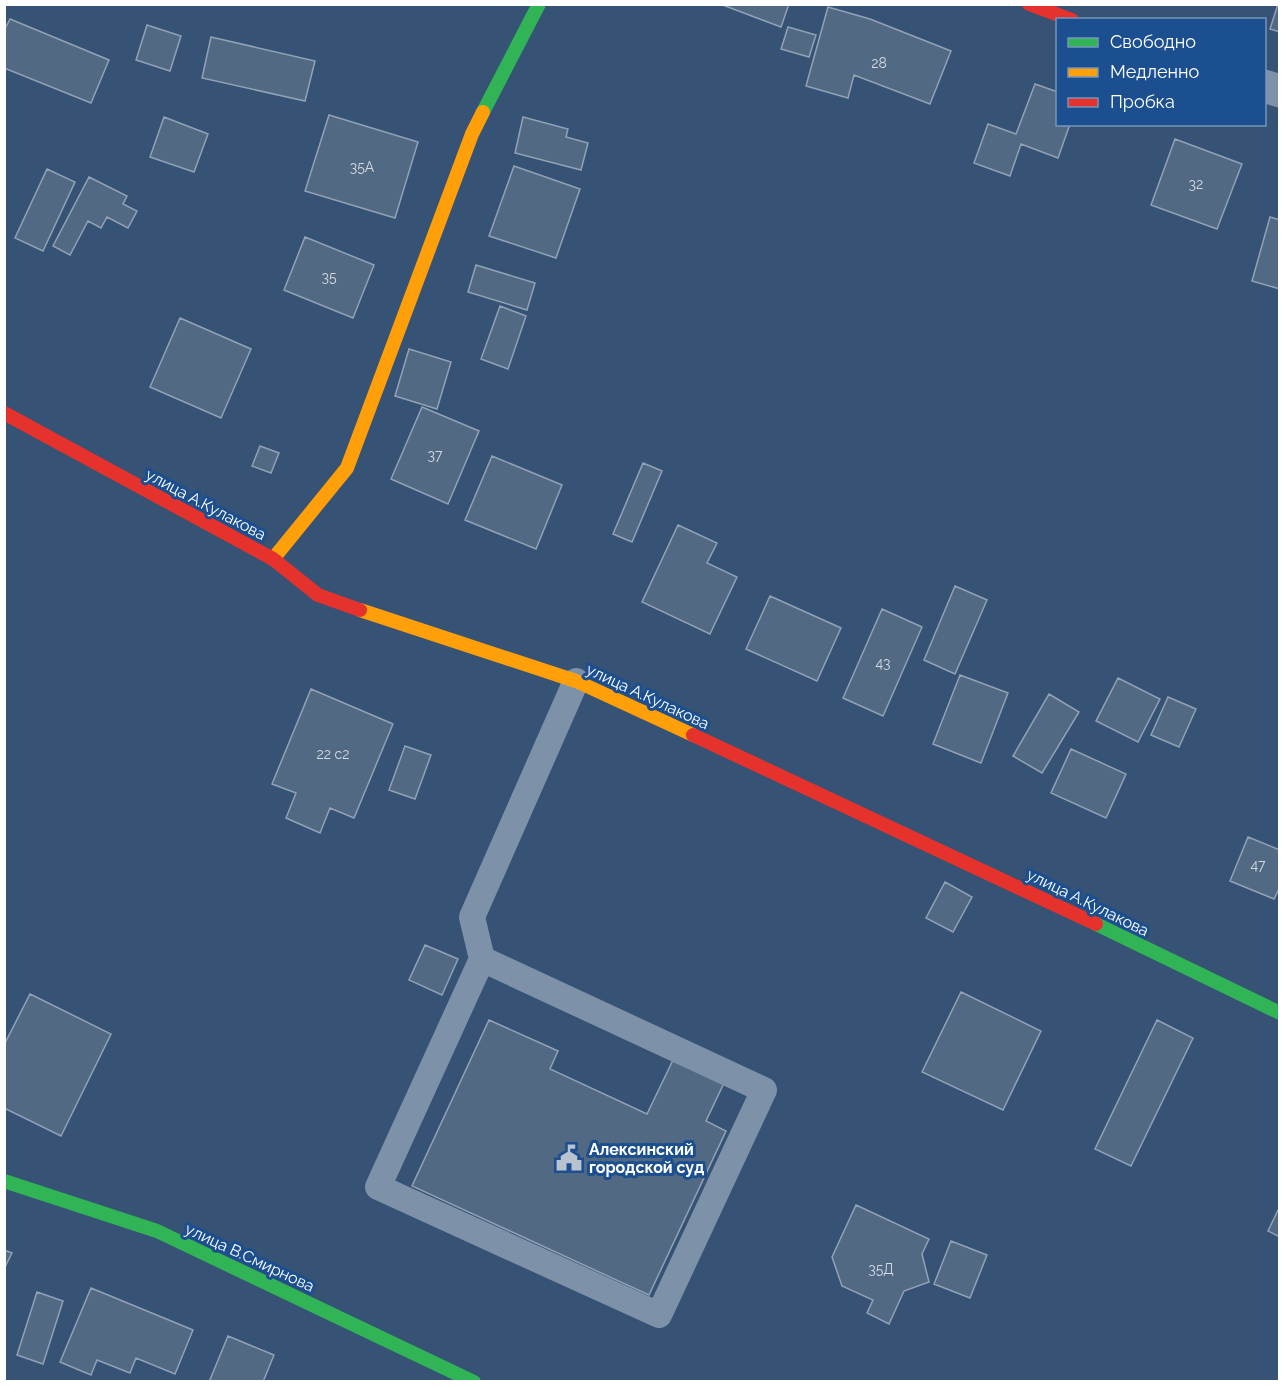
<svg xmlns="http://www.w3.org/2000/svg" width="1284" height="1386" viewBox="0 0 1284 1386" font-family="Raleway,sans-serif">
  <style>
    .building { fill: #526984; stroke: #92a2b6; stroke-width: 1.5 }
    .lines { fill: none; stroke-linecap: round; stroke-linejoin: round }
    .lane { stroke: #7d92a8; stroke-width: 26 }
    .street { stroke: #7d92a8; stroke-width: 33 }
    .fast { stroke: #30b455; stroke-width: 14 }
    .slow { stroke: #ff9f0a; stroke-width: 14 }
    .jam { stroke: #e5322d; stroke-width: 14 }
    .labels { text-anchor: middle; stroke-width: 6; stroke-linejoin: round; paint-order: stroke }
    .number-label { font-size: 14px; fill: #d4dae0 }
    .street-label { font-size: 16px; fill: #fff; stroke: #1b4f8f }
    .poi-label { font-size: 16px; font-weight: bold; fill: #fff; stroke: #1b4f8f; text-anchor: start }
  </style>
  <rect width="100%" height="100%" fill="#365274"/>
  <!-- building -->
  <path class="building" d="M 720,4 L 789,4 L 781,27 Z
    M 1278,4 L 1280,4 L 1280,32 L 1270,29 Z
    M 828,7 L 870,19 L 951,51 L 930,104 L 854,75 L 848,98 L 806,86 Z
    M 10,19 L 109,60 L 91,103 L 4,68 L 4,31 Z
    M 147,25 L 181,36 L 170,71 L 136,60 Z
    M 788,27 L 816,35 L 809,57 L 781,49 Z
    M 211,37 L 315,61 L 305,101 L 202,78 Z
    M 1035,84 L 1058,92 L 1058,124 L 1070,124 L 1058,158 L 1021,144 L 1010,176 L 974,163 L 988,124 L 1016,134 Z
    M 329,115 L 418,142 L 395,218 L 305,191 Z
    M 164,117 L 208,134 L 194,172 L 150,157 Z
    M 523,117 L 568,129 L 566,137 L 588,143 L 581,170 L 515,153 Z
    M 1175,139 L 1242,164 L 1217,229 L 1151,205 Z
    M 514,166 L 580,189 L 556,258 L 489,236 Z
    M 47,169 L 75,182 L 43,251 L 15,238 Z
    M 89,177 L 127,196 L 123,204 L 137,211 L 128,228 L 107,217 L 101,228 L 88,221 L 70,255 L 53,246 Z
    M 1270,217 L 1280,220 L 1280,289 L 1252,281 Z
    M 305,237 L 374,265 L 353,318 L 284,290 Z
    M 476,265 L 535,283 L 527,310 L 468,292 Z
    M 500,306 L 526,316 L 508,369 L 481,359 Z
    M 180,318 L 251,349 L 221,418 L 150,387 Z
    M 409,349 L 451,362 L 437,409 L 395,396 Z
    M 422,407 L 479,431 L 448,504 L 391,479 Z
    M 260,446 L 279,453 L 271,473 L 252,466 Z
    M 492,456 L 562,485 L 536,549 L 465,520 Z
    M 643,463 L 662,471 L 632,542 L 613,534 Z
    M 678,525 L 717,543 L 707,563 L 737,577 L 710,634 L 642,602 Z
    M 955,586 L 987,600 L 955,674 L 924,660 Z
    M 770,596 L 841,628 L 817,681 L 746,649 Z
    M 882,609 L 922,627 L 883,716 L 843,698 Z
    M 960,675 L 1008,693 L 981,763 L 933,744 Z
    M 1118,678 L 1160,699 L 1138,742 L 1096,721 Z
    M 311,689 L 393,724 L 354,818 L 330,808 L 320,833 L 286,818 L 296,793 L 272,784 Z
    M 1049,694 L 1079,712 L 1042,773 L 1013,756 Z
    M 1168,697 L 1196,709 L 1179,747 L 1151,735 Z
    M 405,746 L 431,755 L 415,799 L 389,790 Z
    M 1071,749 L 1126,774 L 1106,818 L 1051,793 Z
    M 1248,837 L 1280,850 L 1280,887 L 1274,899 L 1230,881 Z
    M 945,882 L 972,897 L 953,932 L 926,918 Z
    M 425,945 L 458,959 L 442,995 L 409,980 Z
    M 961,992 L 1041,1031 L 1003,1110 L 922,1072 Z
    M 30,994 L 111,1034 L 61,1136 L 4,1108 L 4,1045 Z
    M 489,1020 L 558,1051 L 550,1069 L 647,1114 L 673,1060 L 724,1083 L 706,1121 L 726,1131 L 649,1295 L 412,1186 Z
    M 1157,1020 L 1193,1038 L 1131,1166 L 1095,1149 Z
    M 856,1205 L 929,1239 L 922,1254 L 929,1282 L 904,1291 L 889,1324 L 867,1313 L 873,1300 L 842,1286 L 832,1257 Z
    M 1280,1206 L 1280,1237 L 1268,1231 Z
    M 951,1241 L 987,1255 L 970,1298 L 934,1284 Z
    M 4,1250 L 12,1253 L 4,1269 Z
    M 91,1288 L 193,1330 L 175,1374 L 136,1358 L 130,1373 L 97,1360 L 91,1375 L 60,1362 Z
    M 37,1292 L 63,1301 L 43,1364 L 17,1355 Z
    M 228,1336 L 274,1355 L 263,1382 L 209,1382 Z"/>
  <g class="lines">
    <!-- lane -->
    <path class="lane" d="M 482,959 L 378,1187 L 659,1315 L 764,1090 L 482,959 L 472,917 L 576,681"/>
    <!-- street -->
    <path class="street" d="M 1264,86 L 1280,91"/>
    <!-- fast -->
    <path class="fast" d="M 483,112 L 539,4
      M 1096,924 L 1280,1013
      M 4,1181 L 157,1231 L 474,1382"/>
    <!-- slow -->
    <path class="slow" d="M 273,559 L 347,468 L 472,134 L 483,112
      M 360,610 L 576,681 L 693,735"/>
    <!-- jam -->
    <path class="jam" d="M 1029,4 L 1072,20
      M 4,413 L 273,559 L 318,595 L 360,610
      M 693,735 L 1096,924"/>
  </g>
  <!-- icons -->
  <defs>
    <g id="civic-bare" transform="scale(2.07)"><path d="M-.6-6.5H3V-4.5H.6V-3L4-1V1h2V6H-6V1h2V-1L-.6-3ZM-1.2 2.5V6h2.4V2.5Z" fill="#b9c2ce" stroke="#1b4f8f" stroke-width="2.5" paint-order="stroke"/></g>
  </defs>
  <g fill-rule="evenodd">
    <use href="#civic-bare" x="569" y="1158"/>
  </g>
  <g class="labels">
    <!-- number labels -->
    <g class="number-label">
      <text x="879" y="68">28</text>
      <text x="362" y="172">35А</text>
      <text x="1196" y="189">32</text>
      <text x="329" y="282">35</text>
      <text x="435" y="460">37</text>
      <text x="883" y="668">43</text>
      <text x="333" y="759">22 с2</text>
      <text x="1258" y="870">47</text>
      <text x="881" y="1274">35Д</text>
    </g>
    <!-- street labels -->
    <g class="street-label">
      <text transform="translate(206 504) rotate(28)" y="6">улица А.Кулакова</text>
      <text transform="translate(648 696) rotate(25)" y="6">улица А.Кулакова</text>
      <text transform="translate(1088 902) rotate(26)" y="6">улица А.Кулакова</text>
      <text transform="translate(250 1257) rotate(25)" y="6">улица В.Смирнова</text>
    </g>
    <!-- poi labels -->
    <g class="poi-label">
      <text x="589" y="1155">Алексинский<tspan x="589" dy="18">городской суд</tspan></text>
    </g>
  </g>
  <!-- border -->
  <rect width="1284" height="1386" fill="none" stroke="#ffffff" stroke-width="12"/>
  <!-- legend -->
  <rect x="1056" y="18" width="210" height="108" fill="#1b4f8f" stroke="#7695bc" stroke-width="1.5"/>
  <rect x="1068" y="38" width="30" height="9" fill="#30b455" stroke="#7695bc" stroke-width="1.5"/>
  <text x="1110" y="48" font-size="18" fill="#ffffff">Свободно</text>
  <rect x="1068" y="68" width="30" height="9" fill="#ff9f0a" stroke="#7695bc" stroke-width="1.5"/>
  <text x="1110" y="78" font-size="18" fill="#ffffff">Медленно</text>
  <rect x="1068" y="98" width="30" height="9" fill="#e5322d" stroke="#7695bc" stroke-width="1.5"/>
  <text x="1110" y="108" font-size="18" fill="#ffffff">Пробка</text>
</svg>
